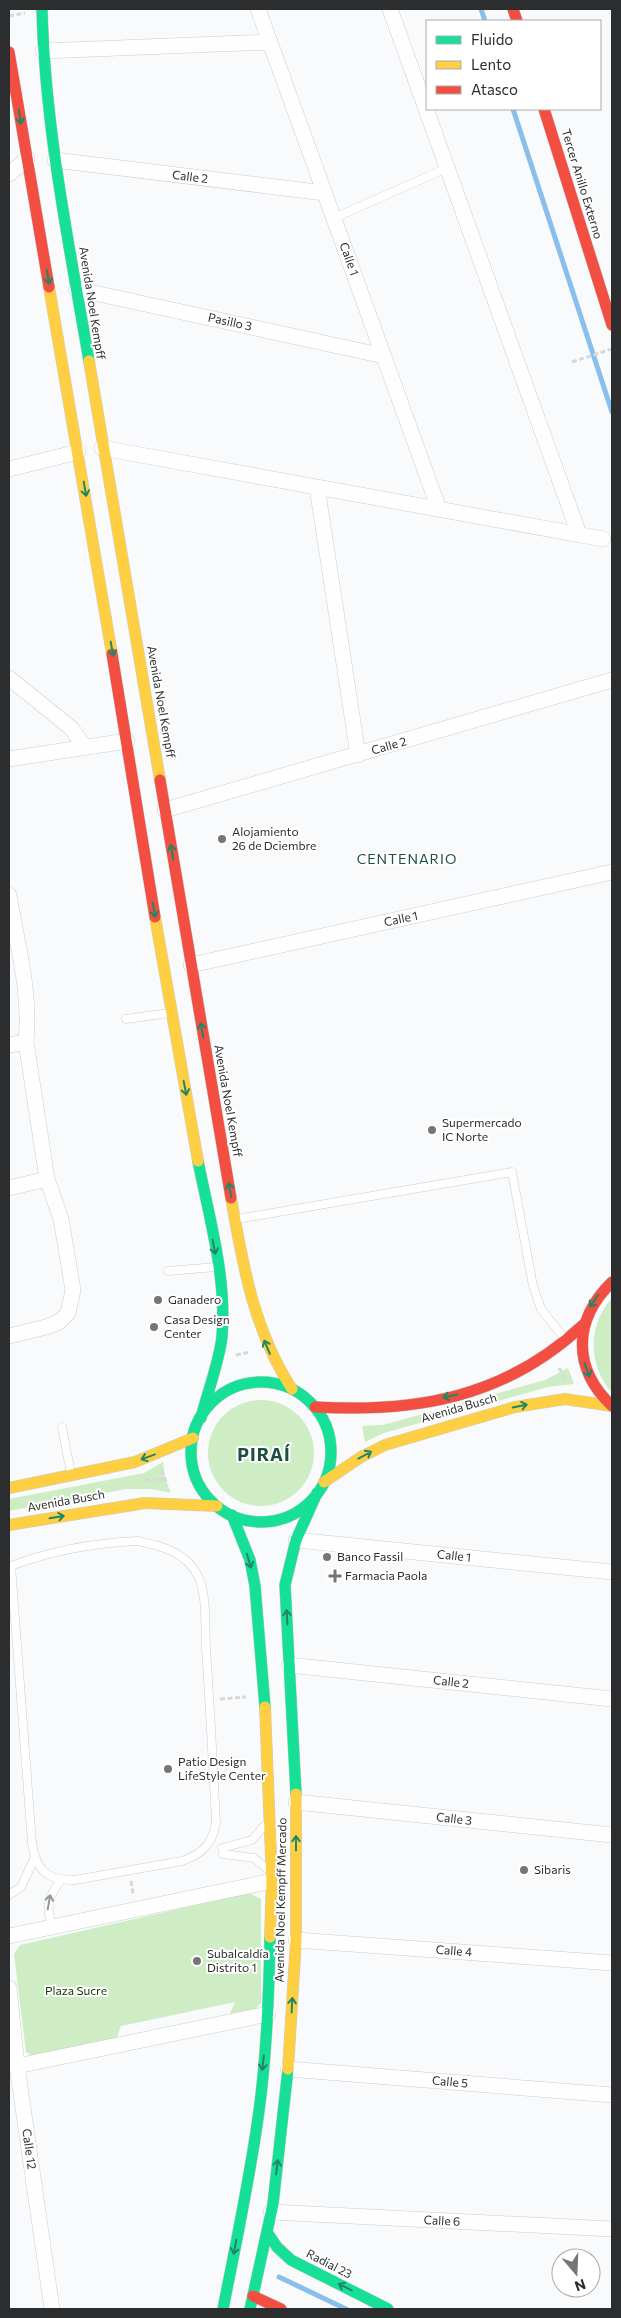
<svg xmlns="http://www.w3.org/2000/svg" width="621" height="2318" viewBox="0 0 621 2318" font-family="Commissioner,sans-serif">
  <style>
    .green { fill: #ceedc4 }
    .lines { fill: none; stroke-linecap: round; stroke-linejoin: round }
    .stream { stroke: #8abfec; stroke-width: 5 }
    .lane-casing { stroke: #cccdce; stroke-width: 9 }
    .street-casing { stroke: #cccdce; stroke-width: 16 }
    .fast-casing { stroke: #cccdce; stroke-width: 12 }
    .slow-casing { stroke: #cccdce; stroke-width: 12 }
    .jam-casing { stroke: #cccdce; stroke-width: 12 }
    .path { stroke: #d8d8d9; stroke-width: 3; stroke-dasharray: 5 2.5; stroke-linecap: butt }
    .lane { stroke: #fefeff; stroke-width: 8 }
    .street { stroke: #fefeff; stroke-width: 15 }
    .fast { stroke: #16e098; stroke-width: 11 }
    .slow { stroke: #ffcf43; stroke-width: 11 }
    .jam { stroke: #f24e42; stroke-width: 11 }
    .oneway { stroke: #218663 }
    .oneway2 { stroke: #959696 }
    .poi-dot { fill: #747576; stroke: #fff; stroke-width: 2 }
    .labels { text-anchor: middle; stroke-width: 4; stroke-linejoin: round; paint-order: stroke }
    .street-label { font-size: 12px; fill: #2c2d2e; stroke: #fff }
    .poi-label { font-size: 12px; fill: #2c2d2e; stroke: #fff; text-anchor: start }
    .park-label { font-size: 12px; fill: #143802; stroke: #fff }
    .neighbourhood-label { font-size: 14px; letter-spacing: 1px; fill: #1c4f40; stroke: #fff }
    .district-label { font-size: 18px; font-weight: bold; letter-spacing: 1px; fill: #1c4f40; stroke: #fff }
  </style>
  <rect width="100%" height="100%" fill="#f9fafc"/>
  <!-- green -->
  <path class="green" d="M 612,1298 L 612,1393 C 588,1365 587,1326 612,1298 Z
    M 568,1368 L 574,1384 L 548,1387 L 384,1433 L 365,1442 L 362,1426 L 383,1425 L 545,1380 Z
    M208 1453a53 53 0 1 1 106 0a53 53 0 1 1-106 0Z
    M 163,1462 L 165,1479 L 171,1493 L 152,1489 L 126,1489 L 9,1511 L 9,1499 L 144,1473 Z
    M 249,1893 L 261,1899 L 261,2003 L 252,2013 L 228,2018 L 235,2002 L 121,2026 L 115,2042 L 35,2058 L 26,2052 L 14,1954 L 20,1945 Z"/>
  <g class="lines">
    <!-- stream -->
    <path class="stream" d="M 481,9 L 485,21
      M 513,109 L 612,412
      M 279,2277 L 346,2309"/>
    <!-- lane casing -->
    <g class="lane-casing">
      <path id="lane" d="M 334,218 L 447,168
        M 126,1019 L 169,1013
        M 237,1219 L 512,1172 L 533,1286 L 541,1309 L 565,1339
        M 168,1271 L 216,1267
        M 62,1427 L 71,1474
        M 138,1541 C 162,1546 186,1552 198,1576 C 207,1593 205,1627 206,1648 C 210,1706 213,1765 216,1823 C 212,1845 202,1854 182,1861 L 75,1880 C 47,1881 36,1870 32,1843 L 11,1566 C 53,1550 93,1543 138,1541 Z
        M 222,1848 L 252,1840 L 265,1825
        M 223,1854 L 254,1858 L 266,1868
        M 9,1895 L 21,1887 L 34,1859
        M 53,1927 C 45,1907 48,1897 61,1880"/>
    </g>
    <!-- street casing -->
    <g class="street-casing">
      <path id="street" d="M 258,9 L 439,509
        M 390,9 L 579,534
        M 43,51 L 270,42
        M 55,160 L 325,193
        M 9,174 L 27,159
        M 76,289 L 384,356
        M 102,448 L 603,539
        M 9,469 L 78,452
        M 317,487 L 358,755
        M 9,678 L 71,728 L 84,746
        M 9,759 L 127,741
        M 165,810 L 612,680
        M 9,895 C 17,944 31,992 26,1042 L 47,1179 L 61,1219 L 73,1290 L 68,1313 L 59,1322 L 46,1327 L 9,1336
        M 191,965 L 612,872
        M 9,1045 L 26,1042
        M 9,1188 L 47,1179
        M 296,1540 L 612,1572
        M 289,1665 L 612,1699
        M 296,1802 L 612,1835
        M 9,1936 L 272,1881
        M 296,1940 L 612,1963
        M 9,1988 L 17,2066 L 52,2309
        M 17,2066 L 268,2014
        M 288,2069 L 612,2095
        M 271,2212 L 612,2229"/>
    </g>
    <!-- fast casing -->
    <g class="fast-casing">
      <path id="fast" d="M 42,9 C 45,128 69,244 89,361
        M 198,1161 C 209,1217 227,1278 222,1336 C 220,1360 207,1393 201,1418
        M191 1452a70 70 0 1 1 140 0a70 70 0 1 1-140 0Z
        M 232,1515 L 250,1560 L 255,1586 L 265,1707
        M 296,1794 L 285,1585 L 296,1540 L 317,1493
        M 267,2232 L 277,2247 L 291,2260 L 388,2309
        M 223,2309 C 236,2243 250,2178 259,2111 C 267,2053 269,1995 270,1937
        M 250,2309 L 273,2204 L 288,2069"/>
    </g>
    <!-- slow casing -->
    <g class="slow-casing">
      <path id="slow" d="M 49,287 L 112,654
        M 89,361 L 160,780
        M 155,917 L 198,1161
        M 231,1198 C 243,1266 254,1331 292,1389
        M 324,1482 L 361,1457 L 385,1445 L 515,1407 L 565,1399 L 612,1406
        M 9,1488 L 135,1462 L 193,1438
        M 9,1525 L 145,1503 L 217,1506
        M 265,1707 L 272,1881 L 270,1937
        M 288,2069 L 296,1940 L 296,1794"/>
    </g>
    <!-- jam casing -->
    <g class="jam-casing">
      <path id="jam" d="M 513,9 L 517,21
        M 9,52 L 49,287
        M 544,109 L 612,325
        M 112,654 L 155,917
        M 160,780 L 231,1198
        M 612,1282 C 573,1320 572,1368 612,1406
        M 315,1407 C 417,1413 506,1397 583,1325
        M 253,2296 L 281,2309"/>
    </g>
    <!-- path -->
    <path class="path" d="M 9,16 L 25,13
      M 572,362 L 612,349
      M 236,1355 L 250,1352
      M 559,1368 L 565,1377 L 565,1382
      M 162,1470 L 167,1485
      M 145,1480 L 165,1479
      M 220,1699 L 246,1697
      M 131,1881 L 133,1894"/>
    <!-- lane -->
    <use href="#lane" class="lane"/>
    <!-- street -->
    <use href="#street" class="street"/>
    <!-- fast -->
    <use href="#fast" class="fast"/>
    <!-- slow -->
    <use href="#slow" class="slow"/>
    <!-- jam -->
    <use href="#jam" class="jam"/>
  </g>
  <!-- one-way arrows -->
  <defs><path id="oneway-shaft" d="M-6 0H5M1.5-3L5.5 0L1.5 3" fill="none" stroke-width="1.6" stroke-linecap="round" stroke-linejoin="round" transform="scale(1.25)"/></defs>
  <g class="oneway">
    <use href="#oneway-shaft" transform="translate(20 117) rotate(81)"/>
    <use href="#oneway-shaft" transform="translate(48 277) rotate(80)"/>
    <use href="#oneway-shaft" transform="translate(85 489) rotate(80)"/>
    <use href="#oneway-shaft" transform="translate(112 649) rotate(80)"/>
    <use href="#oneway-shaft" transform="translate(172 852) rotate(-99)"/>
    <use href="#oneway-shaft" transform="translate(154 910) rotate(81)"/>
    <use href="#oneway-shaft" transform="translate(202 1030) rotate(-100)"/>
    <use href="#oneway-shaft" transform="translate(185 1088) rotate(79)"/>
    <use href="#oneway-shaft" transform="translate(230 1190) rotate(-100)"/>
    <use href="#oneway-shaft" transform="translate(214 1247) rotate(79)"/>
    <use href="#oneway-shaft" transform="translate(594 1301) rotate(124)"/>
    <use href="#oneway-shaft" transform="translate(267 1347) rotate(-113)"/>
    <use href="#oneway-shaft" transform="translate(587 1370) rotate(70)"/>
    <use href="#oneway-shaft" transform="translate(450 1396) rotate(168)"/>
    <use href="#oneway-shaft" transform="translate(520 1406) rotate(-11)"/>
    <use href="#oneway-shaft" transform="translate(365 1455) rotate(-28)"/>
    <use href="#oneway-shaft" transform="translate(148 1457) rotate(160)"/>
    <use href="#oneway-shaft" transform="translate(57 1517) rotate(-10)"/>
    <use href="#oneway-shaft" transform="translate(249 1561) rotate(73)"/>
    <use href="#oneway-shaft" transform="translate(287 1617) rotate(-93)"/>
    <use href="#oneway-shaft" transform="translate(296 1843) rotate(-90)"/>
    <use href="#oneway-shaft" transform="translate(292 2005) rotate(-87)"/>
    <use href="#oneway-shaft" transform="translate(263 2063) rotate(96)"/>
    <use href="#oneway-shaft" transform="translate(277 2167) rotate(-83)"/>
    <use href="#oneway-shaft" transform="translate(235 2247) rotate(101)"/>
    <use href="#oneway-shaft" transform="translate(345 2287) rotate(-153)"/>
  </g>
  <use class="oneway2" href="#oneway-shaft" transform="translate(49 1902) rotate(-80)"/>
  <!-- markers -->
  <g class="poi-dot">
    <circle cx="222" cy="839" r="5"/>
    <circle cx="432" cy="1130" r="5"/>
    <circle cx="158" cy="1300" r="5"/>
    <circle cx="154" cy="1327" r="5"/>
    <circle cx="327" cy="1557" r="5"/>
    <path d="M332.5 1568.5h5v5h5v5h-5v5h-5v-5h-5v-5h5z"/>
    <circle cx="168" cy="1769" r="5"/>
    <circle cx="524" cy="1870" r="5"/>
    <circle cx="197" cy="1961" r="5"/>
  </g>
  <g class="labels">
    <!-- street labels -->
    <g class="street-label">
      <text transform="translate(190 177) rotate(7)" y="4">Calle 2</text>
      <text transform="translate(582 184) rotate(73)" y="4">Tercer Anillo Externo</text>
      <text transform="translate(349 259) rotate(70)" y="4">Calle 1</text>
      <text transform="translate(92 303) rotate(81)" y="4">Avenida Noel Kempff</text>
      <text transform="translate(230 322) rotate(12)" y="4">Pasillo 3</text>
      <text transform="translate(161 702) rotate(80)" y="4">Avenida Noel Kempff</text>
      <text transform="translate(389 746) rotate(-16)" y="4">Calle 2</text>
      <text transform="translate(401 919) rotate(-12)" y="4">Calle 1</text>
      <text transform="translate(228 1101) rotate(80)" y="4">Avenida Noel Kempff</text>
      <text transform="translate(459 1408) rotate(-16)" y="4">Avenida Busch</text>
      <text transform="translate(66 1501) rotate(-10)" y="4">Avenida Busch</text>
      <text transform="translate(454 1556) rotate(6)" y="4">Calle 1</text>
      <text transform="translate(451 1682) rotate(6)" y="4">Calle 2</text>
      <text transform="translate(454 1819) rotate(6)" y="4">Calle 3</text>
      <text transform="translate(281 1900) rotate(-89)" y="4">Avenida Noel Kempff Mercado</text>
      <text transform="translate(454 1951) rotate(4)" y="4">Calle 4</text>
      <text transform="translate(450 2082) rotate(5)" y="4">Calle 5</text>
      <text transform="translate(29 2149) rotate(82)" y="4">Calle 12</text>
      <text transform="translate(442 2221) rotate(3)" y="4">Calle 6</text>
      <text transform="translate(329 2264) rotate(27)" y="4">Radial 23</text>
    </g>
    <!-- poi labels -->
    <g class="poi-label">
      <text x="232" y="836">Alojamiento<tspan x="232" dy="14">26 de Dciembre</tspan></text>
      <text x="442" y="1127">Supermercado<tspan x="442" dy="14">IC Norte</tspan></text>
      <text x="168" y="1304">Ganadero</text>
      <text x="164" y="1324">Casa Design<tspan x="164" dy="14">Center</tspan></text>
      <text x="337" y="1561">Banco Fassil</text>
      <text x="345" y="1580">Farmacia Paola</text>
      <text x="178" y="1766">Patio Design<tspan x="178" dy="14">LifeStyle Center</tspan></text>
      <text x="534" y="1874">Sibaris</text>
      <text x="207" y="1958">Subalcaldía<tspan x="207" dy="14">Distrito 1</tspan></text>
    </g>
    <!-- park labels -->
    <g class="park-label">
      <text x="76" y="1995">Plaza Sucre</text>
    </g>
    <!-- neighbourhood labels -->
    <g class="neighbourhood-label">
      <text x="407" y="864">CENTENARIO</text>
    </g>
    <!-- district labels -->
    <g class="district-label">
      <text x="264" y="1461">PIRAÍ</text>
    </g>
  </g>
  <!-- border -->
  <rect width="621" height="2318" fill="none" stroke="#2c2d2e" stroke-width="20"/>
  <!-- legend -->
  <rect x="426" y="20" width="175" height="90" fill="#ffffff" stroke="#ababab"/>
  <rect x="436" y="36" width="25" height="8" fill="#16e098" stroke="#ababab"/>
  <text x="471" y="45" font-size="15" fill="#2c2d2e">Fluido</text>
  <rect x="436" y="61" width="25" height="8" fill="#ffcf43" stroke="#ababab"/>
  <text x="471" y="70" font-size="15" fill="#2c2d2e">Lento</text>
  <rect x="436" y="86" width="25" height="8" fill="#f24e42" stroke="#ababab"/>
  <text x="471" y="95" font-size="15" fill="#2c2d2e">Atasco</text>
  <!-- north arrow -->
  <g transform="translate(576 2273) rotate(161)"><circle r="24" fill="#ffffff" stroke="#ababab"/>
  <path d="M0-4L9 19L0 12L-9 19Z" fill="#747576"/>
  <text y="-8" font-size="14" font-weight="bold" text-anchor="middle" fill="#2c2d2e">N</text>
  </g>
</svg>
